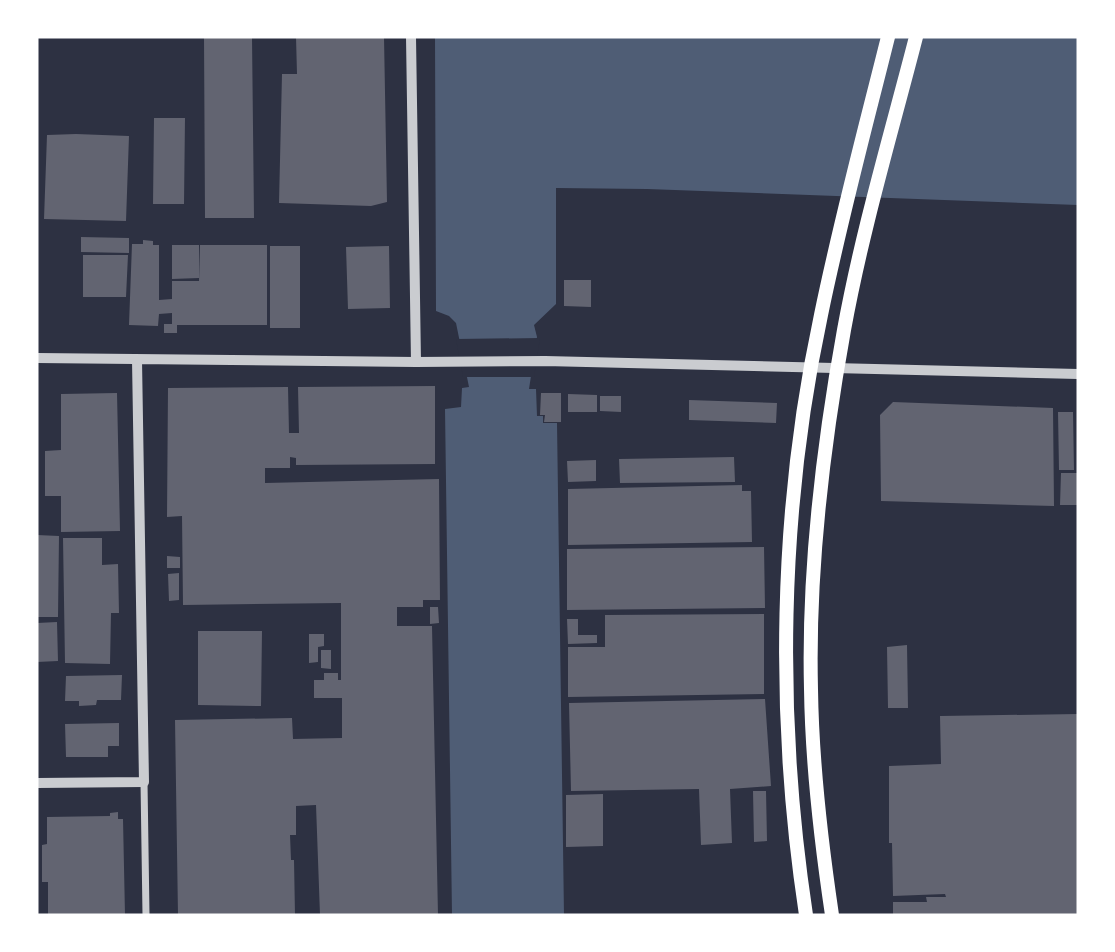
<svg xmlns="http://www.w3.org/2000/svg" width="1115" height="952" viewBox="0 0 1115 952" font-family="'Golos Text',sans-serif">
  <style>
    .water { fill: #4f5d75 }
    .pier { fill: #2d3142 }
    .building { fill: #626471 }
    .lines { fill: none; stroke-linecap: round; stroke-linejoin: round }
    .minor { stroke: #caccd0; stroke-width: 7 }
    .tertiary { stroke: #caccd0; stroke-width: 10 }
    .motorway { stroke: #fff; stroke-width: 14 }
  </style>
  <rect width="100%" height="100%" fill="#2d3142"/>
  <!-- water -->
  <path class="water" d="M 435,37 L 1078,37 L 1078,205 L 647,189 L 556,188 L 556,304 L 534,325 L 537,337 L 529,389 L 536,389 L 537,416 L 543,416 L 543,423 L 557,423 L 564,915 L 452,915 L 445,409 L 461,407 L 462,388 L 469,387 L 456,323 L 449,316 L 436,311 Z"/>
  <!-- pier -->
  <path class="pier" d="M 540,338 L 534,377 L 463,377 L 456,339 Z"/>
  <!-- building -->
  <path class="building" d="M 204,37 L 252,37 L 254,218 L 205,218 Z
    M 296,37 L 384,37 L 387,202 L 371,206 L 279,203 L 282,74 L 297,74 Z
    M 154,118 L 185,118 L 184,204 L 153,204 Z
    M 76,134 L 129,136 L 126,221 L 44,219 L 47,135 Z
    M 81,237 L 129,238 L 129,253 L 81,252 Z
    M 143,240 L 153,241 L 153,245 L 159,245 L 159,300 L 172,299 L 172,281 L 199,281 L 200,245 L 267,245 L 267,325 L 177,325 L 177,333 L 164,333 L 164,324 L 172,324 L 172,313 L 159,314 L 158,326 L 129,325 L 132,244 L 143,244 Z
    M 172,245 L 199,245 L 199,278 L 172,279 Z
    M 270,246 L 300,246 L 300,328 L 270,328 Z
    M 389,246 L 390,308 L 348,309 L 346,247 Z
    M 83,255 L 128,255 L 126,297 L 83,297 Z
    M 564,280 L 591,280 L 591,307 L 564,306 Z
    M 435,386 L 435,464 L 296,465 L 296,458 L 290,457 L 290,468 L 265,468 L 265,483 L 439,479 L 440,600 L 423,600 L 423,607 L 397,607 L 397,626 L 432,626 L 438,915 L 320,915 L 316,805 L 296,806 L 296,835 L 290,835 L 291,860 L 294,860 L 295,915 L 178,915 L 175,720 L 292,718 L 293,739 L 342,738 L 342,698 L 314,698 L 314,680 L 324,680 L 324,673 L 338,673 L 338,680 L 341,680 L 341,603 L 183,605 L 182,516 L 167,517 L 168,388 L 288,387 L 289,433 L 299,433 L 298,387 Z
    M 117,393 L 120,531 L 61,532 L 61,496 L 45,496 L 45,451 L 61,450 L 61,394 Z
    M 541,393 L 561,393 L 561,422 L 544,422 L 545,415 L 540,415 Z
    M 568,394 L 597,395 L 597,412 L 568,412 Z
    M 600,396 L 621,396 L 621,412 L 600,411 Z
    M 689,400 L 777,403 L 776,423 L 689,420 Z
    M 893,402 L 1053,408 L 1054,506 L 881,501 L 880,415 Z
    M 1058,412 L 1073,412 L 1074,470 L 1059,470 Z
    M 734,457 L 735,482 L 620,483 L 619,459 Z
    M 596,460 L 596,481 L 568,482 L 567,461 Z
    M 1061,473 L 1078,473 L 1078,505 L 1060,505 Z
    M 742,485 L 742,491 L 751,491 L 752,542 L 568,545 L 568,489 Z
    M 37,535 L 59,536 L 58,617 L 37,617 Z
    M 63,538 L 102,538 L 102,565 L 118,564 L 119,613 L 111,613 L 110,664 L 65,663 Z
    M 764,547 L 765,608 L 567,610 L 567,549 Z
    M 167,556 L 180,557 L 180,568 L 167,568 Z
    M 179,573 L 179,600 L 169,601 L 168,574 Z
    M 430,607 L 438,607 L 439,623 L 430,624 Z
    M 764,614 L 764,694 L 568,697 L 568,647 L 605,647 L 605,615 Z
    M 567,619 L 578,619 L 578,635 L 597,635 L 597,643 L 568,644 Z
    M 57,622 L 58,661 L 37,662 L 37,623 Z
    M 198,631 L 262,631 L 261,706 L 198,705 Z
    M 309,634 L 324,634 L 324,646 L 318,647 L 318,662 L 309,663 Z
    M 907,645 L 908,708 L 888,708 L 887,647 Z
    M 321,650 L 331,650 L 331,669 L 321,668 Z
    M 122,675 L 121,700 L 97,700 L 96,705 L 79,706 L 79,701 L 65,701 L 66,676 Z
    M 765,699 L 771,786 L 730,789 L 732,843 L 701,845 L 699,789 L 571,791 L 569,703 Z
    M 1078,714 L 1078,915 L 893,915 L 893,902 L 927,902 L 926,897 L 946,897 L 945,894 L 893,896 L 892,843 L 889,843 L 889,766 L 941,764 L 940,716 Z
    M 119,723 L 119,746 L 108,746 L 108,757 L 66,757 L 65,724 Z
    M 753,791 L 766,791 L 767,841 L 754,842 Z
    M 603,794 L 603,846 L 566,847 L 566,795 Z
    M 118,812 L 118,819 L 123,819 L 125,915 L 48,915 L 48,882 L 42,882 L 42,845 L 47,844 L 47,817 L 110,816 L 110,813 Z"/>
  <g class="lines">
    <!-- minor -->
    <path class="minor" d="M 144,782 L 146,915"/>
    <!-- tertiary -->
    <path class="tertiary" d="M 411,37 L 416,362
      M 37,358 L 416,362 L 545,361 L 1078,374
      M 37,783 L 144,782 L 137,360"/>
    <!-- motorway -->
    <path class="motorway" d="M 806,915 C 776,717 779,511 821,315 C 840,222 865,129 888,37
      M 832,915 C 821,841 812,764 811,689 C 808,571 823,446 844,330 C 862,231 891,134 916,37"/>
  </g>
  <!-- border -->
  <rect width="1115" height="952" fill="none" stroke="#ffffff" stroke-width="77"/>
</svg>
